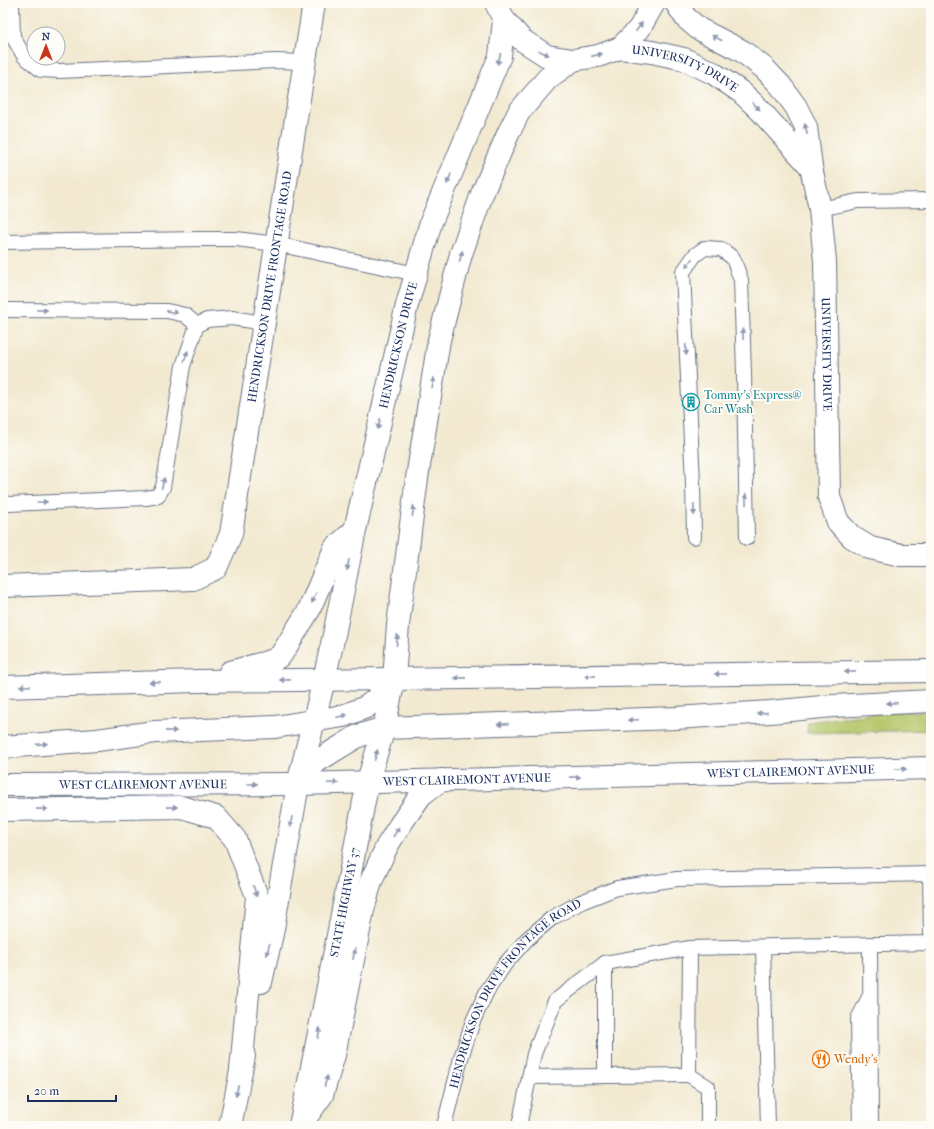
<svg xmlns="http://www.w3.org/2000/svg" width="934" height="1129" viewBox="0 0 934 1129" font-family="'IM FELL French Canon',serif">
  <style>
    .green { fill: #b5c669; stroke: #687a64 }
    .lines { fill: none; stroke-linecap: round; stroke-linejoin: round }
    .lane-casing { stroke: #667086; stroke-width: 16 }
    .street-casing { stroke: #667086; stroke-width: 24 }
    .primary-casing { stroke: #667086; stroke-width: 24 }
    .lane { stroke: #fff; stroke-width: 14 }
    .street { stroke: #fff; stroke-width: 22 }
    .primary { stroke: #fff; stroke-width: 22 }
    .oneway { fill: #8d97ae }
    .labels { text-anchor: middle; stroke-width: 4; stroke-linejoin: round; paint-order: stroke }
    .street-label { font-size: 12px; fill: #1b2f5e; stroke: #fdfcf7 }
    .culture-label { font-size: 12px; fill: #0d838f; stroke: #fdfcf7; text-anchor: start }
    .food-label { font-size: 12px; fill: #c56008; stroke: #fdfcf7; text-anchor: start }
  </style>
  <rect width="100%" height="100%" fill="#fdfcf7"/>
  <filter id="ink" filterUnits="userSpaceOnUse"><feTurbulence type="fractalNoise" baseFrequency=".025" numOctaves="2"/><feDisplacementMap in="SourceGraphic" scale="8" xChannelSelector="R" yChannelSelector="G"/><feConvolveMatrix kernelMatrix="1 2 1 2 8 2 1 2 1" color-interpolation-filters="sRGB"/></filter>
  <filter id="wash" filterUnits="userSpaceOnUse"><feTurbulence type="fractalNoise" baseFrequency=".012" numOctaves="4" result="noise"/><feDisplacementMap in="SourceGraphic" scale="16" xChannelSelector="R" yChannelSelector="G"/><feGaussianBlur stdDeviation="0.9" result="paint"/><feColorMatrix in="noise" values="0 0 0 0 0 0 0 0 0 0 0 0 0 0 0 0 0 1.4 0 .05"/><feComposite in="paint" operator="in"/></filter>
  <g filter="url(#wash)">
    <rect width="100%" height="100%" fill="#f2e9d0"/>
    <!-- green -->
    <path class="green" d="M 931,711 L 931,730 L 807,733 L 808,722 L 885,712 Z"/>
  </g>
  <g filter="url(#ink)">
    <g class="lines">
      <!-- lane casing -->
      <g class="lane-casing">
        <g id="lane">
          <path d="M 12,3 L 13,37 L 24,56 L 41,70 L 60,71 L 275,61 L 305,62"/>
          <path d="M 820,209 L 858,201 L 931,200"/>
          <path d="M 3,242 L 202,239 L 236,239 L 276,244 L 416,274"/>
          <path d="M 3,310 L 167,311 L 185,315 L 197,325"/>
          <path d="M 3,503 L 9,504 L 146,498 L 158,496 L 163,487 L 183,366 L 197,325 L 207,320 L 232,318 L 264,323"/>
          <path d="M 694,537 L 693,483 L 683,272 L 695,255 L 705,248 L 721,249 L 733,258 L 741,280 L 744,373 L 747,538"/>
          <path d="M 930,874 L 931,934"/>
          <path d="M 870,944 L 871,1126"/>
          <path d="M 763,947 L 768,1126"/>
          <path d="M 690,948 L 689,1075 L 708,1087 L 708,1126"/>
          <path d="M 605,963 L 605,1076"/>
          <path d="M 529,1077 L 689,1075"/>
          <path id="s1" d="M 444,1126 L 461,1058 L 473,1021 L 487,991 L 505,964 L 527,939 L 552,918 L 581,902 L 617,888 L 677,879 L 931,874"/>
          <path d="M 519,1126 L 534,1054 L 555,1001 L 605,963 L 690,948 L 931,943"/>
          <path d="M 860,1126 L 858,1019 L 869,997"/>
        </g>
      </g>
      <!-- street casing -->
      <g class="street-casing">
        <g id="street">
          <path d="M 496,3 L 504,20 L 522,40 L 547,56 L 573,60 L 598,56 L 620,48 L 639,29 L 654,3"/>
          <path id="s2" d="M 676,3 L 686,18 L 699,29 L 742,51 L 764,68 L 781,86 L 796,107 L 806,127 L 811,167 L 820,209 L 825,261 L 829,497 L 838,522 L 852,537 L 870,548 L 901,555 L 931,555"/>
          <path id="s3" d="M 620,48 L 652,52 L 684,59 L 713,73 L 741,92 L 759,109 L 811,167"/>
          <path id="s4" d="M 3,586 L 193,579 L 216,568 L 231,534 L 314,3"/>
          <path d="M 394,679 L 398,625 L 417,478 L 439,340 L 461,254 L 482,194 L 508,134 L 519,112 L 548,78 L 573,60"/>
          <path id="s5" d="M 324,680 L 334,635 L 355,530 L 407,305 L 431,222 L 500,56 L 504,20"/>
        </g>
      </g>
      <!-- primary casing -->
      <g class="primary-casing">
        <g id="primary">
          <path d="M 230,672 L 274,660 L 281,655 L 309,610 L 335,548 L 355,530"/>
          <path d="M 3,687 L 197,681 L 394,679 L 931,671"/>
          <path d="M 3,747 L 97,740 L 155,732 L 275,727 L 343,716 L 366,707 L 379,697 L 393,680"/>
          <path d="M 298,784 L 316,762 L 335,750 L 358,736 L 384,728 L 676,718 L 770,712 L 833,706 L 931,701"/>
          <path id="s6" d="M 3,785 L 298,784 L 931,768"/>
          <path d="M 3,810 L 181,807 L 216,817 L 235,839 L 257,896 L 241,1070"/>
          <path d="M 261,982 L 272,934 L 298,784 L 324,680"/>
          <path d="M 304,1120 L 322,1095 L 334,1055 L 363,910 L 371,881 L 387,846 L 400,825 L 421,795 L 441,780"/>
          <path d="M 230,1126 L 244,1056"/>
          <path id="s7" d="M 300,1126 L 318,1038 L 368,781 L 384,728 L 394,679"/>
        </g>
      </g>
      <!-- lane -->
      <use href="#lane" class="lane"/>
      <!-- street -->
      <use href="#street" class="street"/>
      <!-- primary -->
      <use href="#primary" class="primary"/>
    </g>
    <!-- one-way arrows -->
    <defs><path id="oneway-solid" d="M-6-.8H1V-3.2L6.5 0L1 3.2V.8H-6Z"/></defs>
    <g class="oneway">
      <use href="#oneway-solid" transform="translate(639 27) rotate(-54)"/>
      <use href="#oneway-solid" transform="translate(717 38) rotate(-153)"/>
      <use href="#oneway-solid" transform="translate(544 53) rotate(26)"/>
      <use href="#oneway-solid" transform="translate(597 55) rotate(-13)"/>
      <use href="#oneway-solid" transform="translate(499 59) rotate(107)"/>
      <use href="#oneway-solid" transform="translate(756 106) rotate(44)"/>
      <use href="#oneway-solid" transform="translate(806 129) rotate(-104)"/>
      <use href="#oneway-solid" transform="translate(449 179) rotate(112)"/>
      <use href="#oneway-solid" transform="translate(461 256) rotate(-74)"/>
      <use href="#oneway-solid" transform="translate(689 263) rotate(125)"/>
      <use href="#oneway-solid" transform="translate(42 310)"/>
      <use href="#oneway-solid" transform="translate(172 312) rotate(11)"/>
      <use href="#oneway-solid" transform="translate(743 334) rotate(-92)"/>
      <use href="#oneway-solid" transform="translate(686 350) rotate(87)"/>
      <use href="#oneway-solid" transform="translate(186 356) rotate(-71)"/>
      <use href="#oneway-solid" transform="translate(433 383) rotate(-81)"/>
      <use href="#oneway-solid" transform="translate(379 424) rotate(103)"/>
      <use href="#oneway-solid" transform="translate(163 483) rotate(-76)"/>
      <use href="#oneway-solid" transform="translate(746 499) rotate(-91)"/>
      <use href="#oneway-solid" transform="translate(42 502) rotate(-2)"/>
      <use href="#oneway-solid" transform="translate(694 510) rotate(89)"/>
      <use href="#oneway-solid" transform="translate(413 511) rotate(-83)"/>
      <use href="#oneway-solid" transform="translate(348 565) rotate(101)"/>
      <use href="#oneway-solid" transform="translate(314 598) rotate(113)"/>
      <use href="#oneway-solid" transform="translate(397 640) rotate(-85)"/>
      <use href="#oneway-solid" transform="translate(850 672) rotate(179)"/>
      <use href="#oneway-solid" transform="translate(720 674) rotate(179)"/>
      <use href="#oneway-solid" transform="translate(590 676) rotate(179)"/>
      <use href="#oneway-solid" transform="translate(460 678) rotate(179)"/>
      <use href="#oneway-solid" transform="translate(285 680) rotate(179)"/>
      <use href="#oneway-solid" transform="translate(155 682) rotate(178)"/>
      <use href="#oneway-solid" transform="translate(25 686) rotate(178)"/>
      <use href="#oneway-solid" transform="translate(892 703) rotate(177)"/>
      <use href="#oneway-solid" transform="translate(762 713) rotate(176)"/>
      <use href="#oneway-solid" transform="translate(342 716) rotate(-14)"/>
      <use href="#oneway-solid" transform="translate(633 720) rotate(178)"/>
      <use href="#oneway-solid" transform="translate(503 724) rotate(178)"/>
      <use href="#oneway-solid" transform="translate(171 731) rotate(-1)"/>
      <use href="#oneway-solid" transform="translate(42 744) rotate(-4)"/>
      <use href="#oneway-solid" transform="translate(376 755) rotate(-74)"/>
      <use href="#oneway-solid" transform="translate(901 769) rotate(-1)"/>
      <use href="#oneway-solid" transform="translate(575 777) rotate(-1)"/>
      <use href="#oneway-solid" transform="translate(333 783) rotate(-2)"/>
      <use href="#oneway-solid" transform="translate(252 784)"/>
      <use href="#oneway-solid" transform="translate(172 807) rotate(-1)"/>
      <use href="#oneway-solid" transform="translate(42 809) rotate(-1)"/>
      <use href="#oneway-solid" transform="translate(291 822) rotate(100)"/>
      <use href="#oneway-solid" transform="translate(396 832) rotate(-59)"/>
      <use href="#oneway-solid" transform="translate(255 891) rotate(71)"/>
      <use href="#oneway-solid" transform="translate(268 950) rotate(103)"/>
      <use href="#oneway-solid" transform="translate(354 954) rotate(-79)"/>
      <use href="#oneway-solid" transform="translate(319 1033) rotate(-79)"/>
      <use href="#oneway-solid" transform="translate(326 1081) rotate(-74)"/>
      <use href="#oneway-solid" transform="translate(237 1091) rotate(101)"/>
    </g>
  </g>
  <!-- icons -->
  <defs>
    <g id="building-ring" transform="scale(0.9)"><circle r="9.5" fill="#fdfcf7" stroke="#0f9aa8" stroke-width="1.5"/><path d="M-4-6H4V6H1V3H-1V6H-4ZM-2.5-4.3h1.7v1.8h-1.7ZM.8-4.3h1.7v1.8H.8ZM-2.5-1h1.7V.8h-1.7ZM.8-1h1.7V.8H.8Z" fill="#0f9aa8"/></g>
    <g id="restaurant-ring" transform="scale(0.9)"><circle r="9.5" fill="#fdfcf7" stroke="#e8710a" stroke-width="1.5"/><path d="M-5-6h1v4h1v-4h1v4h1v-4h1v5L-1.5 .5V6h-2V.5L-5-1ZM5-6V6H3V1.5H1.5Q1.5-4 5-6Z" fill="#e8710a"/></g>
  </defs>
  <g fill-rule="evenodd">
    <use href="#building-ring" x="691" y="402"/>
    <use href="#restaurant-ring" x="821" y="1059"/>
  </g>
  <g class="labels">
    <!-- street labels -->
    <g class="street-label">
      <text dy="4" stroke="none"><textPath href="#s3" startOffset="69">UNIVERSITY DRIVE</textPath></text>
      <text dy="4" stroke="none"><textPath href="#s4" startOffset="503">HENDRICKSON DRIVE FRONTAGE ROAD</textPath></text>
      <text dy="4" stroke="none"><textPath href="#s5" startOffset="343">HENDRICKSON DRIVE</textPath></text>
      <text dy="4" stroke="none"><textPath href="#s2" startOffset="413">UNIVERSITY DRIVE</textPath></text>
      <text dy="4" stroke="none"><textPath href="#s6" startOffset="788">WEST CLAIREMONT AVENUE</textPath></text>
      <text dy="4" stroke="none"><textPath href="#s6" startOffset="464">WEST CLAIREMONT AVENUE</textPath></text>
      <text dy="4" stroke="none"><textPath href="#s6" startOffset="140">WEST CLAIREMONT AVENUE</textPath></text>
      <text dy="4" stroke="none"><textPath href="#s7" startOffset="228">STATE HIGHWAY 37</textPath></text>
      <text dy="4" stroke="none"><textPath href="#s1" startOffset="156">HENDRICKSON DRIVE FRONTAGE ROAD</textPath></text>
    </g>
    <!-- culture labels -->
    <g class="culture-label">
      <text x="704" y="399">Tommy's Express®<tspan x="704" dy="14">Car Wash</tspan></text>
    </g>
    <!-- food labels -->
    <g class="food-label">
      <text x="834" y="1063">Wendy's</text>
    </g>
  </g>
  <!-- margin -->
  <rect width="934" height="1129" fill="none" stroke="#fdfcf7" stroke-width="16"/>
  <!-- north arrow -->
  <g transform="translate(46 46)"><circle r="19" fill="#fdfcf7" stroke="#a3aaba"/>
  <path d="M0-3L7 15L0 10L-7 15Z" fill="#c8321e"/>
  <text y="-6" font-size="11" font-weight="bold" text-anchor="middle" fill="#1b2f5e">N</text>
  </g>
  <!-- scale -->
  <path d="M28 1095v6h88v-6" fill="none" stroke="#1b2f5e" stroke-width="2"/>
  <text x="34" y="1095" font-size="12" fill="#1b2f5e" stroke="#fdfcf7" stroke-width="3" paint-order="stroke">20 m</text>
</svg>
